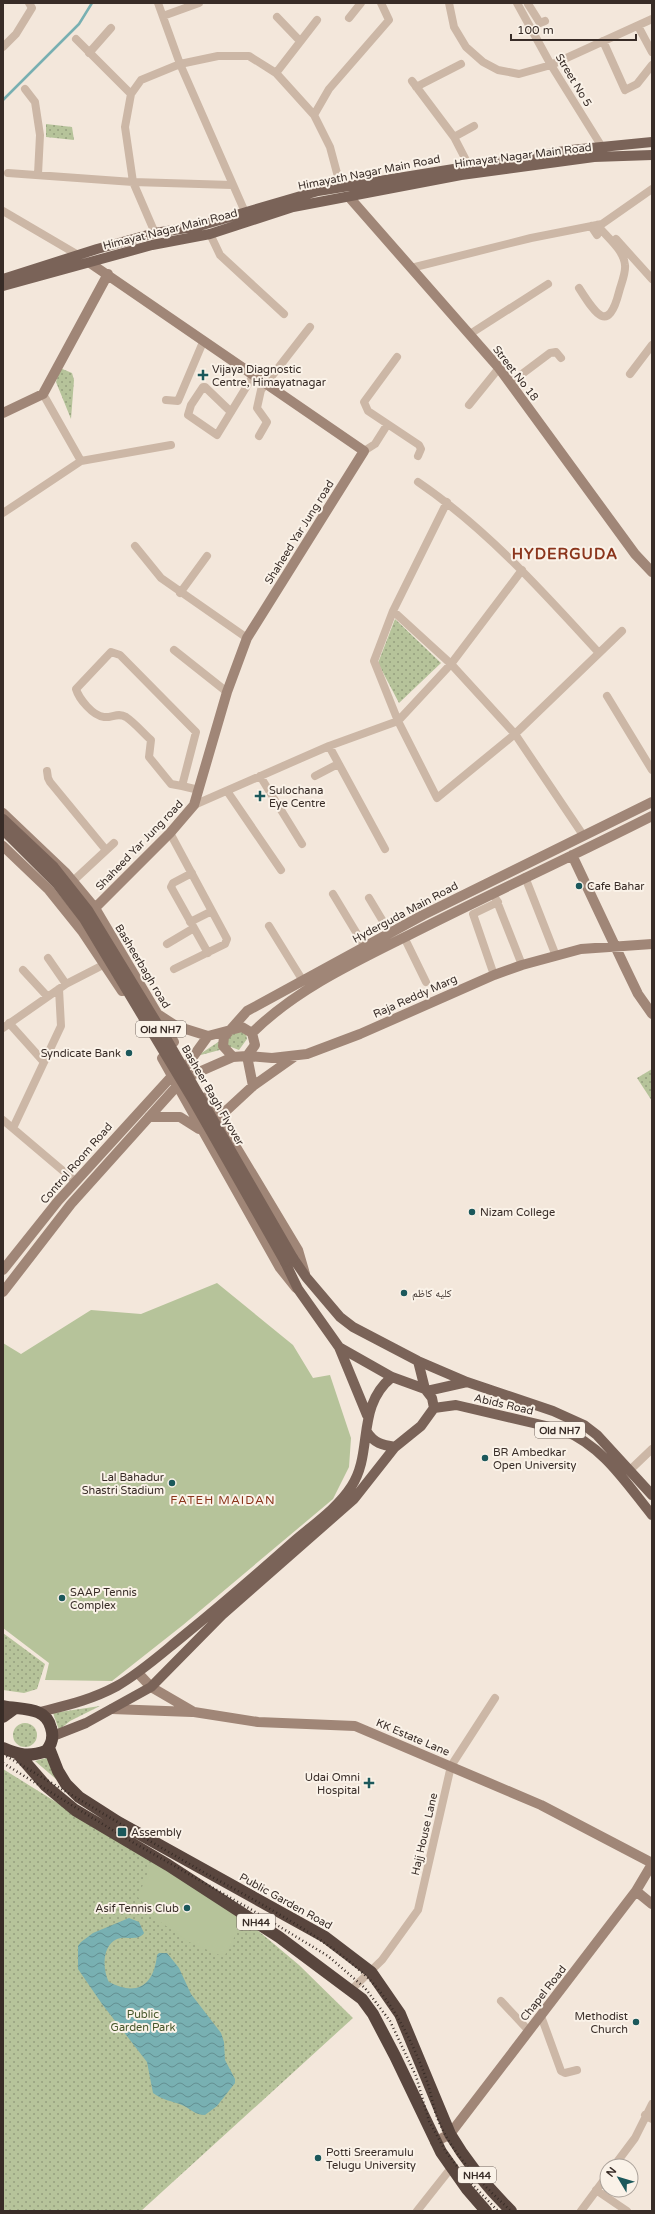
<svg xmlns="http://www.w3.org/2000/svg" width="655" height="2214" viewBox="0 0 655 2214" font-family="'Varela Round','Noto Naskh Arabic',sans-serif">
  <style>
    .grass { fill: url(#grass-dots) }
    .pitch { fill: #b6c39a }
    .water { fill: url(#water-waves) }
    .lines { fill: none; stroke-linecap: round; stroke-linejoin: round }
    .stream { stroke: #78b0b2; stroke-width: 2.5 }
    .street { stroke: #ccb7a6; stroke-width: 8 }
    .secondary { stroke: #a08677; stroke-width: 10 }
    .primary { stroke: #7a6358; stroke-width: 10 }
    .highway { stroke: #59463e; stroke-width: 12 }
    .rail { stroke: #382c27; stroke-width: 2.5; stroke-dasharray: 1 3; stroke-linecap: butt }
    .primary-bridge { stroke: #7a6358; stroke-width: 10 }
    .poi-dot { fill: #1b585b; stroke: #faf2e8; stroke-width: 1.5 }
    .labels { text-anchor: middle; stroke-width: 4; stroke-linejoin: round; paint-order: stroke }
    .shield { fill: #faf2e8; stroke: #726761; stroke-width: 1 }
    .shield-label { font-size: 10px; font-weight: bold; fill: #382c27 }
    .street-label { font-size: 11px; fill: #382c27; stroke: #faf2e8 }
    .poi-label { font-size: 11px; fill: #382c27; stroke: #faf2e8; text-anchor: start }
    .park-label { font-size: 11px; fill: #47572a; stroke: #faf2e8 }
    .neighbourhood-label { font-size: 12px; letter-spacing: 1px; fill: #8b351c; stroke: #faf2e8 }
    .district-label { font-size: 15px; font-weight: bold; letter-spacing: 1px; fill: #8b351c; stroke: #faf2e8 }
  </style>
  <defs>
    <pattern id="grass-dots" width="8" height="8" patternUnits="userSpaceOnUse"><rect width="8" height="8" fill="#b6c39a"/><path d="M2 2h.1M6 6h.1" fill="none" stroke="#959f7e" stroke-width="1.8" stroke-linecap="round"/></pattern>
    <pattern id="water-waves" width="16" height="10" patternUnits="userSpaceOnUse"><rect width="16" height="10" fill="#78b0b2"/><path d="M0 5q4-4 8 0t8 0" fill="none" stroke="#638f91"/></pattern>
  </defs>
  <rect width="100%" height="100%" fill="#f3e7db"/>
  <!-- grass -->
  <path class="grass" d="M 46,124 L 72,127 L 74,140 L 46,137 Z
    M 60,368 L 72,373 L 74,380 L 71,419 L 56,382 Z
    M 395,619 L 441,663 L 399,703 L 378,663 Z
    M 238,1029 L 246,1034 L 247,1039 L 239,1050 L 231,1047 L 197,1056 Z
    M 652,1069 L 652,1101 L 637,1078 Z
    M 3,1633 L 45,1664 L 37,1689 L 24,1693 L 3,1690 Z
    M 100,1706 L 70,1721 L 59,1730 L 53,1713 Z
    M13 1735a12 12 0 1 1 24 0a12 12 0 1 1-24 0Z
    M 50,1757 L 56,1779 L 35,1761 Z
    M 3,1769 L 244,1919 L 299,1965 L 353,2018 L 141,2211 L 3,2211 Z"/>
  <!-- pitch -->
  <path class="pitch" d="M 217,1283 L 293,1345 L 313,1378 L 330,1375 L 351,1438 L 349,1467 L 333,1499 L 183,1625 L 112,1681 L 45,1680 L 49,1663 L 3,1628 L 3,1343 L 21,1354 L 91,1310 L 141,1314 Z
    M 152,1862 L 244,1919 L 224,1957 L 189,1942 L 159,1921 L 138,1897 Z"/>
  <!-- water -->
  <path class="water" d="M 129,1918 L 139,1922 L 144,1933 C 138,1942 125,1935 117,1939 C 101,1946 103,1971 109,1982 C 137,1997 154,1985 157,1955 L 159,1953 L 167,1953 L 179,1968 L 191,1994 L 221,2033 L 224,2042 L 225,2060 L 235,2079 L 235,2083 L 217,2106 L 205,2115 C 195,2115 191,2109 182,2105 C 172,2101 162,2100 153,2093 L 147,2062 L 102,2004 L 78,1969 L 78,1946 L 81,1942 L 93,1933 Z"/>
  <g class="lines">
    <!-- stream -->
    <path class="stream" d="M 3,100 L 79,24 L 92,3"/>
    <!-- street -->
    <path class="street" d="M 158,3 L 180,64 L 245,212
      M 449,3 L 454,27 L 466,47 L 483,62 L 498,70 L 519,74 L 551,65 L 652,19
      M 517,3 L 551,65 L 602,147
      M 528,4 L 540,23 L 545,21
      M 163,16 L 199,3
      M 277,17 L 300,41
      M 349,18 L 361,3
      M 638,26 L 652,52
      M 76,39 L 131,94
      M 603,41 L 625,90 L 637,84 L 652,65
      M 3,47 L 16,34 L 32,8 L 29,3
      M 89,53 L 111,28
      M 276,73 L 317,20
      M 412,81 L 454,137 L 469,166
      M 416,87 L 461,64
      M 25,89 L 35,102 L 40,135 L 38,174
      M 314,115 L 329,89 L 389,20 L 381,3
      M 454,137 L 474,126
      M 8,173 L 133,182 L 232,185
      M 3,211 L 78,255
      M 591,226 L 597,235
      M 155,233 L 133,182 L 125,127 L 131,94 L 141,80 L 180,64 L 218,56 L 249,56 L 276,73 L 314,115 L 330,147 L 341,188
      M 210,234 L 220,255 L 284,314
      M 616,239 L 652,279
      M 411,268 L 531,238 L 602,224 L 652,189
      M 579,288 C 595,313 608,335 619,292 C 621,284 626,273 625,265 C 624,250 606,236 597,225
      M 470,334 L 548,284
      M 397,357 L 364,402 L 368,411 L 419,445 L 421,449 L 418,456
      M 630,374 L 652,345
      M 510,383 L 550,353 L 556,352 L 561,358
      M 43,394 L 81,461
      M 166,400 L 178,401 L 203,342
      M 469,405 L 499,368
      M 231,412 L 205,387 L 203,387 L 191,405 L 188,415 L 217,435 C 229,415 241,396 253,376
      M 259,436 L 267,422 L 257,408 L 261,390 L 310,327
      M 364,451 L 375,444 L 387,425
      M 418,482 C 487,529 543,592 599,653
      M 447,502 L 393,611 L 374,661 L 398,721 L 437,798 L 515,734 L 622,631
      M 3,513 L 81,461 L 171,445
      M 135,546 L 161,578 L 247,638
      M 180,593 L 207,556
      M 393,611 L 451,664 L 515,734 L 583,835
      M 174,650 L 227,692
      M 607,696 L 652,770
      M 329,746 L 385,849
      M 47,771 L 48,778 L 50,782 L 106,850
      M 260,776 L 302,844
      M 315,776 L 338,764
      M 182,786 L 171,784 L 149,757 L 151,740 C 143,733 135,723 126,717 C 118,712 112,718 104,717 C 93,716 79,699 76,689 L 111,652 L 120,655 L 196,732 L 182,786 L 199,790
      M 227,791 L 281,870
      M 194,805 L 329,746 L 398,721 L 451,664 L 522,570
      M 170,833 L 227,939 L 225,944 L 174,969
      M 192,873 L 173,883 L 171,887 L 208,953
      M 525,877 L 556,956
      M 73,881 L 114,843
      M 333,894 L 365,947
      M 369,898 L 390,933
      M 496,899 L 522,965
      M 190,922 L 212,911
      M 269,926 L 303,981
      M 404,937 L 426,982
      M 167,944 L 194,928
      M 48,958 L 66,984
      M 23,970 L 47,996
      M 494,975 L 473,914 L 498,902
      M 9,1023 L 43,1061
      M 3,1028 L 66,984 L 105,964
      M 3,1120 L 75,1181
      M 13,1128 L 61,1026 L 59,989
      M 630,1470 L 652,1449
      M 351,1990 L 382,1960 L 418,1910 L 451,1766 L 495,1698
      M 501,2001 L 529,2031
      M 541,2016 L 561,2071 L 565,2073 L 577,2070
      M 645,2115 L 652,2119
      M 614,2166 L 635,2138 L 652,2104
      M 596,2190 L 627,2211
      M 417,2211 L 451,2168
      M 581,2211 L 607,2176"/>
    <!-- secondary -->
    <path class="secondary" d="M 349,197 L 499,368 L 635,554 L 652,572
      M 90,263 L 364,451 L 247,638 L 227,692 L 194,805 L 170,833 L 95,908
      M 3,413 L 43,394 L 108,274
      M 3,813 L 65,872 L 95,908 L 174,1042
      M 3,846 L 49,890 L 82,931 L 122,991
      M 572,855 L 624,965 L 638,994 L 652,1014
      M 159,1015 L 176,1026 L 208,1036
      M 252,1033 C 296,989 357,961 413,933 C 492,893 573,856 652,816
      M 233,1057 L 223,1046 L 224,1037 L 247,1011 L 423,915 L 652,802
      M 162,1058 L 280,1268 L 296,1288
      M 253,1086 L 294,1057
      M 206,1097 L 298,1250 L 305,1274
      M 149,1117 L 180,1117 L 199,1129
      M 214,1122 L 253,1086 L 247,1056
      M 3,1270 L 58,1201 L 172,1076 L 187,1065 L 208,1036 L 242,1027 L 252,1033 L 255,1045 L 247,1056
      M 3,1292 L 71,1204 L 177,1086 L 192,1075 L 233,1057 L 247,1056 L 272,1058 L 307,1054 L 360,1034 L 494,975 L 522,965 L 581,949 L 652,944
      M 138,1673 L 151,1687 L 194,1712 L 258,1722 L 355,1726 L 541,1805 L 652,1863
      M 112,1709 L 192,1712
      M 636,1891 L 652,1904
      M 435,2142 L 450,2134 L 636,1891 L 652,1864"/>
    <!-- primary -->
    <path class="primary" d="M 3,279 L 97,249 L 155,233 L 199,226 L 318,191 L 571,150 L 652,142
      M 3,286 L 152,245 L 210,234 L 293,207 L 461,175 L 594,157 L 652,155
      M 293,1258 L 306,1277 L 340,1317 L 353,1327 L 418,1361 L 467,1382 L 553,1411 L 584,1425 L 597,1435 L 652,1495
      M 285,1262 L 298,1289 L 339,1347 L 392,1377 L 425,1389 L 432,1398 L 434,1408
      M 339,1347 L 367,1415
      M 418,1361 L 425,1389
      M 427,1391 L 467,1382
      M 434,1408 L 456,1405 L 563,1430 C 603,1446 626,1483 652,1515
      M 367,1432 C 374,1443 382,1445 395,1447
      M 40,1712 C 68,1705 91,1700 117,1686 C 140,1673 161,1654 182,1637 C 219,1607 256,1575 292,1543 C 310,1527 338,1508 351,1487 C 374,1453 355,1407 392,1377
      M 53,1736 L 86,1723 L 151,1687 L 222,1615 L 354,1499 L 395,1447 L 421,1426 L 434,1408"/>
    <!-- highway -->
    <path class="highway" d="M 3,1706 C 21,1710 46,1706 51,1728 C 54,1737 52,1744 46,1751 C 29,1757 19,1755 3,1748
      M 3,1717 L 14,1709
      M 49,1748 L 58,1771 L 66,1784 L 79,1797 L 118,1822 L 325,1937 L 371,1972 L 400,2014 L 450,2134 C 467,2163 487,2187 511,2211
      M 19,1755 L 46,1786 L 75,1810 L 168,1865 L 279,1937 L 362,1999 L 373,2014 L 395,2056 L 441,2152 L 467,2189 L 486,2211"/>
    <!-- rail -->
    <path class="rail" d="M 3,1754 C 70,1794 137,1834 205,1873 C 259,1903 327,1937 371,1981 C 394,2006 412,2041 424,2073 C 430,2087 432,2103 437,2117 C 451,2154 483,2185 511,2211
      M 3,1763 L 127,1839 L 252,1910 L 328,1956 L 365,1988 L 390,2021 L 416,2076 L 429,2121 L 446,2152 L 467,2179 L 498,2211"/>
    <!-- primary-bridge -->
    <path class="primary-bridge" d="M 3,819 L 54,867 L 88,910 L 166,1038 L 293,1258
      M 3,830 L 57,884 L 84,919 L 194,1102 L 285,1262"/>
  </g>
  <!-- markers -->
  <g class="poi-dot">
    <path d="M201 369h4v4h4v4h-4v4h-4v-4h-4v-4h4z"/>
    <path d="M258 790h4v4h4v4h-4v4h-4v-4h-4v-4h4z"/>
    <circle cx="579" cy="886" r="4"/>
    <circle cx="129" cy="1053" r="4"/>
    <circle cx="472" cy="1212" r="4"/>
    <circle cx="404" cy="1293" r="4"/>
    <circle cx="485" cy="1458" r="4"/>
    <circle cx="172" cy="1483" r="4"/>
    <circle cx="62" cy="1598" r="4"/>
    <path d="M367 1777h4v4h4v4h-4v4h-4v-4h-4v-4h4z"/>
    <rect x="117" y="1827" width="10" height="10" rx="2"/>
    <circle cx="187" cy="1908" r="4"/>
    <circle cx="636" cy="2022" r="4"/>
    <circle cx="318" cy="2158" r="4"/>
  </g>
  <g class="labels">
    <!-- shield labels -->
    <g class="shield">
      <rect x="136" y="1021" width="50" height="16" rx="3"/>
      <rect x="535" y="1422" width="50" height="16" rx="3"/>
      <rect x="237" y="1914" width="38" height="16" rx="3"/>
      <rect x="458" y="2167" width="38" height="16" rx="3"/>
    </g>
    <g class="shield-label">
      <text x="161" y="1033">Old NH7</text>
      <text x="560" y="1434">Old NH7</text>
      <text x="256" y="1926">NH44</text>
      <text x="477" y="2179">NH44</text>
    </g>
    <!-- street labels -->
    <g class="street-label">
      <text transform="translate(574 80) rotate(59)" y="4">Street No 5</text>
      <text transform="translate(523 155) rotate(-7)" y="4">Himayat Nagar Main Road</text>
      <text transform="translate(369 172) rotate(-11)" y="4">Himayath Nagar Main Road</text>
      <text transform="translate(170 229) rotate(-14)" y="4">Himayat Nagar Main Road</text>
      <text transform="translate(516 373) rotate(52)" y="4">Street No 18</text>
      <text transform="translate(299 532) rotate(-58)" y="4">Shaheed Yar Jung road</text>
      <text transform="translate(139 845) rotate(-46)" y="4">Shaheed Yar Jung road</text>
      <text transform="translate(405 912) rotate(-28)" y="4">Hyderguda Main Road</text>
      <text transform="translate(143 966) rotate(59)" y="4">Basheerbagh road</text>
      <text transform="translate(415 996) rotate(-24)" y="4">Raja Reddy Marg</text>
      <text transform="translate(213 1095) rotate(60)" y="4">Basheer Bagh Flyover</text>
      <text transform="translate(76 1163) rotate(-49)" y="4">Control Room Road</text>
      <text transform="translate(504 1404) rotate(13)" y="4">Abids Road</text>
      <text transform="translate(413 1737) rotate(23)" y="4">KK Estate Lane</text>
      <text transform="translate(424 1834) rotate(-77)" y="4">Hajj House Lane</text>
      <text transform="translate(286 1901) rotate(29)" y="4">Public Garden Road</text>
      <text transform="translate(543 1993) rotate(-52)" y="4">Chapel Road</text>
    </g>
    <!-- poi labels -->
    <g class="poi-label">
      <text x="212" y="373">Vijaya Diagnostic<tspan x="212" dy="13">Centre, Himayatnagar</tspan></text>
      <text x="269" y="794">Sulochana<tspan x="269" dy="13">Eye Centre</tspan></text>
      <text x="587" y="890">Cafe Bahar</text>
      <text x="121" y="1057" text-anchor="end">Syndicate Bank</text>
      <text x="480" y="1216">Nizam College</text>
      <text x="412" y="1297">كليه كاظم</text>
      <text x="493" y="1456">BR Ambedkar<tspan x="493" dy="13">Open University</tspan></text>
      <text x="164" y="1481" text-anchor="end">Lal Bahadur<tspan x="164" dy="13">Shastri Stadium</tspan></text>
      <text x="70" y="1596">SAAP Tennis<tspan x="70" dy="13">Complex</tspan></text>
      <text x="360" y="1781" text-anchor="end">Udai Omni<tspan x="360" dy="13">Hospital</tspan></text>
      <text x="131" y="1836">Assembly</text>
      <text x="179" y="1912" text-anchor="end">Asif Tennis Club</text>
      <text x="628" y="2020" text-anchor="end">Methodist<tspan x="628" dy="13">Church</tspan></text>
      <text x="326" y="2156">Potti Sreeramulu<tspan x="326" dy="13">Telugu University</tspan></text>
    </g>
    <!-- park labels -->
    <g class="park-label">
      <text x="143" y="2018">Public<tspan x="143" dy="13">Garden Park</tspan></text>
    </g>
    <!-- neighbourhood labels -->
    <g class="neighbourhood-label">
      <text x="223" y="1504">FATEH MAIDAN</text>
    </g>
    <!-- district labels -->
    <g class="district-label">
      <text x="565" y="559">HYDERGUDA</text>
    </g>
  </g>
  <!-- border -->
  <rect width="655" height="2214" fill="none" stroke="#382c27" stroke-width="8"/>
  <!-- north arrow -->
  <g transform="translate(619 2178) rotate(308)"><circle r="19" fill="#faf2e8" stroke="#aca39b"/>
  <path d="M0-3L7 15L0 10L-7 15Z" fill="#1b585b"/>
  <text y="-6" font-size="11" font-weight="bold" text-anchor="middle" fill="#382c27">N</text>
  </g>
  <!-- scale -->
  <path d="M511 34v6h125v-6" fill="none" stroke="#382c27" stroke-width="2"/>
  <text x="517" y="34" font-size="12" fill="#382c27" stroke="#faf2e8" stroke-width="3" paint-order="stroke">100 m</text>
</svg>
